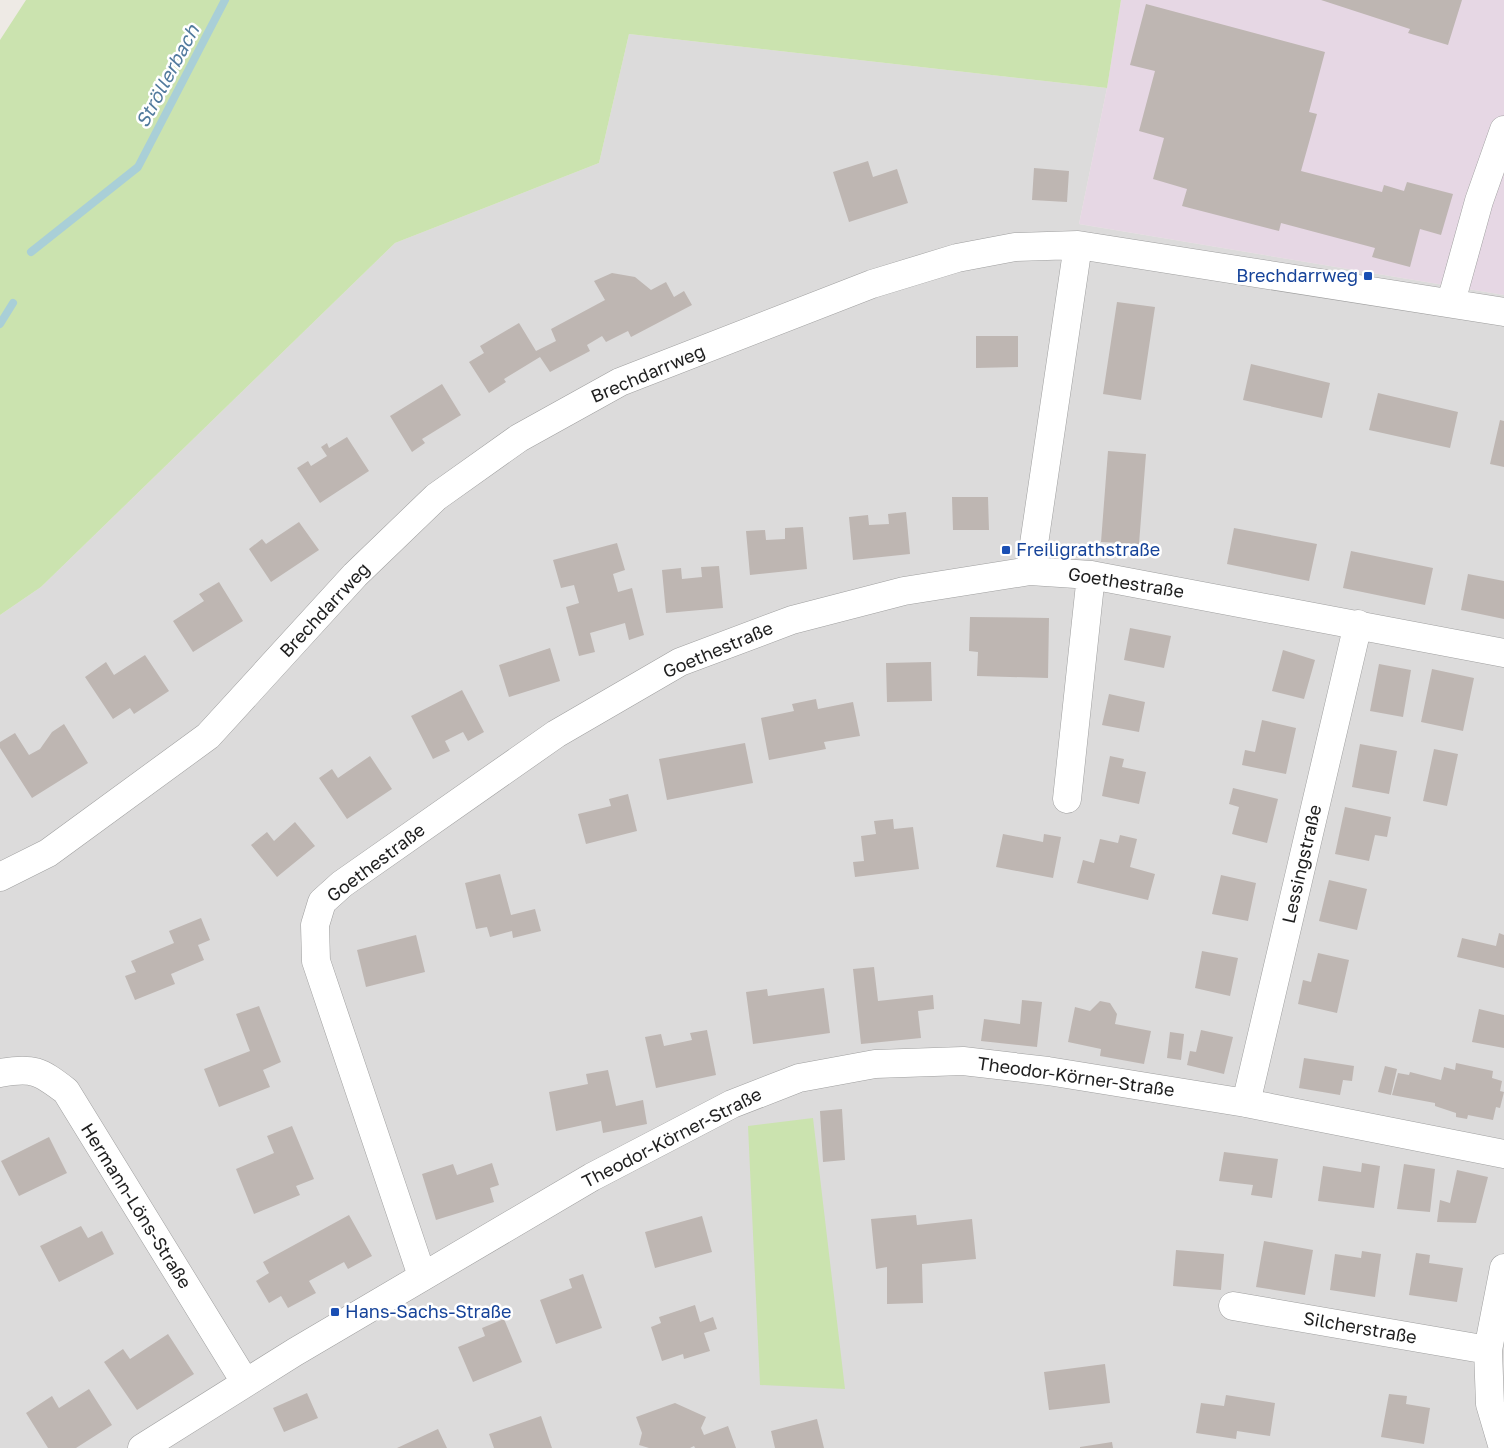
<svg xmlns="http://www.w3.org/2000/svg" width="1504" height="1448" viewBox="0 0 1504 1448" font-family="'Golos Text',sans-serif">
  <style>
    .residential { fill: #dcdbdb }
    .industrial { fill: #e6d7e4 }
    .grass { fill: #cbe3af }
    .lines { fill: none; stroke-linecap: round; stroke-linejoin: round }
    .stream { stroke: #a9cfd7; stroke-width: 8 }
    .building { fill: #beb6b2 }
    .minor-casing { stroke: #9f9f9f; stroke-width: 29 }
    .minor { stroke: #fff; stroke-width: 28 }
    .transit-dot { fill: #1a4fb4; stroke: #fff; stroke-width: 2 }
    .labels { text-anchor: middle; stroke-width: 5; stroke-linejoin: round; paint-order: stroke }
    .transit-label { font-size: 18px; fill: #164399; stroke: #fff; text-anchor: start }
    .street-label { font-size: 18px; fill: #1e1e1e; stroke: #fff }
    .water-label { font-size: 19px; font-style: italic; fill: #517a9d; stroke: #fff }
  </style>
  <rect width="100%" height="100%" fill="#eeeae5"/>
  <!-- residential -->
  <path class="residential" d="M 629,34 L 1107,88 L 1079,224 L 1504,295 L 1504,1448 L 0,1448 L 0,615 L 41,587 L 395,243 L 599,163 Z"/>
  <!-- industrial -->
  <path class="industrial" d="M 1121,0 L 1504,0 L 1504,295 L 1079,224 L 1107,88 Z"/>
  <!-- grass -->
  <path class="grass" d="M 26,0 L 1121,0 L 1107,88 L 629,34 L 599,163 L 395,243 L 41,587 L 0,615 L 0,40 Z
    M 813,1118 L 845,1389 L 760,1385 L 748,1126 Z"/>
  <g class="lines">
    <!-- stream -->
    <path class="stream" d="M 31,252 L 138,167 L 225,0
      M 0,324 L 13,303"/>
  </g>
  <!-- building -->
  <path class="building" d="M 1321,0 L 1462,0 L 1448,45 L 1408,33 L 1410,29 Z
    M 1146,4 L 1325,52 L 1309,112 L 1317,114 L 1301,171 L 1382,192 L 1384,185 L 1404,191 L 1407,182 L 1453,194 L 1441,235 L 1420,229 L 1410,267 L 1372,257 L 1375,248 L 1281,223 L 1279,231 L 1182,206 L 1187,189 L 1153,179 L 1164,138 L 1139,131 L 1155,71 L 1130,65 Z
    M 868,161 L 873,177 L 897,169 L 908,203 L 849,222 L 833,172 Z
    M 1034,168 L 1069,171 L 1067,202 L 1032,200 Z
    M 612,273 L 635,277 L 651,290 L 666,282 L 674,297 L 684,291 L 692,305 L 631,337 L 628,331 L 606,342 L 602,336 L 587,345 L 590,351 L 550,372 L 540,357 L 504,379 L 506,382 L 489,393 L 469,362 L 484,353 L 480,346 L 519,323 L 536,351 L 556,341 L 551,329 L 605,300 L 594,281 Z
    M 1117,302 L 1155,307 L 1141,400 L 1103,394 Z
    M 976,336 L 1018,336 L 1018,367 L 976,368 Z
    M 1251,364 L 1330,383 L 1322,418 L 1243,400 Z
    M 442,384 L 461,415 L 422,439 L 425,443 L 412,452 L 390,416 Z
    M 1378,393 L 1458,412 L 1450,448 L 1369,430 Z
    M 1500,420 L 1504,421 L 1504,467 L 1490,464 Z
    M 347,437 L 369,471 L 320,503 L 297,468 L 308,461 L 311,466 L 327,456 L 321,447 L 327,443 L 329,448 Z
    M 1108,451 L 1146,454 L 1139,544 L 1101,542 Z
    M 952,497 L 988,497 L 989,530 L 953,530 Z
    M 906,512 L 910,554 L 853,560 L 849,517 L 868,515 L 869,525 L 889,524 L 888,514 Z
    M 299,522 L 319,550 L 271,582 L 249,549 L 262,539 L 266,544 Z
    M 803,527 L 807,569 L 750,575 L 746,531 L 765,530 L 766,540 L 785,539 L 785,528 Z
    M 1234,528 L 1317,544 L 1309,581 L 1227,564 Z
    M 617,543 L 625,570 L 613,574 L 618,592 L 632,588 L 644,635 L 629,640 L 625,623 L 590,633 L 595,652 L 579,656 L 566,607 L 579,603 L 574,585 L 561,588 L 553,560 Z
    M 1351,551 L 1433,568 L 1425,605 L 1343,588 Z
    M 719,566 L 723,608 L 666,613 L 662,570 L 681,568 L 682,579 L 702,577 L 701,567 Z
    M 1468,574 L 1504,581 L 1504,619 L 1461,610 Z
    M 219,582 L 243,621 L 193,652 L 173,621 L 204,601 L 199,594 Z
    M 970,617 L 1049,618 L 1048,678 L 977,676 L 978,652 L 969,651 Z
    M 1130,628 L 1171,636 L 1164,668 L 1124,660 Z
    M 550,648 L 560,681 L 509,697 L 499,665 Z
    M 1283,650 L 1315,660 L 1304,699 L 1272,691 Z
    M 145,655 L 169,691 L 134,714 L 130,708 L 113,719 L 85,677 L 106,662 L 114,675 Z
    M 931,662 L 932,701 L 887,702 L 886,663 Z
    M 1379,664 L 1411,670 L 1403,717 L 1370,711 Z
    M 1432,669 L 1474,678 L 1463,731 L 1421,722 Z
    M 462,690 L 484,732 L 468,741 L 463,732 L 445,741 L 450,751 L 433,759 L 411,716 Z
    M 1109,694 L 1145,702 L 1139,732 L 1102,725 Z
    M 816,699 L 818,709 L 853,702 L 860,736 L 824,742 L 826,749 L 769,760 L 761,718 L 794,711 L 792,704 Z
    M 1262,720 L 1296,728 L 1286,774 L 1242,765 L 1245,750 L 1255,752 Z
    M 64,724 L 88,763 L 32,798 L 0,748 L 0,742 L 15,733 L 29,755 L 40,749 L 52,732 Z
    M 745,743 L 753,783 L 667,800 L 659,759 Z
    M 1360,744 L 1397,751 L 1389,794 L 1352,787 Z
    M 1434,749 L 1458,754 L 1447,806 L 1423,801 Z
    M 370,756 L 392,789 L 347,819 L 319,778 L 332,769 L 338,778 Z
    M 1110,756 L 1124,759 L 1122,767 L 1146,772 L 1139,804 L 1102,796 Z
    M 1233,788 L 1278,799 L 1267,843 L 1232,834 L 1239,807 L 1229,804 Z
    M 628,794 L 637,831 L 586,844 L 578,814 L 611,806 L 609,799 Z
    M 1345,807 L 1391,817 L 1387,837 L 1375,835 L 1369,861 L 1335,854 Z
    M 893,819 L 894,829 L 913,827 L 919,869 L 855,877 L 853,862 L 864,861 L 861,836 L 876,834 L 874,821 Z
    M 295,822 L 315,846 L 277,877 L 251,845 L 267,832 L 274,841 Z
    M 1003,834 L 1043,842 L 1044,834 L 1061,837 L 1053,878 L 996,867 Z
    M 1120,835 L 1137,839 L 1130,867 L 1155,874 L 1148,900 L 1077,883 L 1083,860 L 1094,863 L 1100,839 L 1118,843 Z
    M 500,874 L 511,915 L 535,909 L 541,931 L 513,938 L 512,931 L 490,937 L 487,927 L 476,929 L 465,883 Z
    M 1221,875 L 1256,883 L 1248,921 L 1212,914 Z
    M 1329,880 L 1367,889 L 1357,930 L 1319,921 Z
    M 201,918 L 210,940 L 198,945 L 204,960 L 171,974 L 175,984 L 135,1000 L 125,976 L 136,972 L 131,961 L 174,943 L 169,931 Z
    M 1499,933 L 1504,935 L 1504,968 L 1457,957 L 1462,938 L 1496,946 Z
    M 416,935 L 425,972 L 366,987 L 357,950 Z
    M 1202,951 L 1238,958 L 1230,996 L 1195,988 Z
    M 1318,953 L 1349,960 L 1337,1013 L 1298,1004 L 1303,980 L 1311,982 Z
    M 874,967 L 878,1001 L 933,995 L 934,1009 L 918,1011 L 921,1038 L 861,1044 L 853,969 Z
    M 824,988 L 830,1033 L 753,1044 L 746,992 L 767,989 L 768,996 Z
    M 1022,1000 L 1042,1002 L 1037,1047 L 981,1041 L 984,1019 L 1020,1024 Z
    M 1100,1001 L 1110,1003 L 1117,1014 L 1115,1024 L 1151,1031 L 1144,1064 L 1100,1056 L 1101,1049 L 1068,1042 L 1075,1007 L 1090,1011 Z
    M 259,1006 L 281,1062 L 263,1070 L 270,1087 L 219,1107 L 204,1069 L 250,1051 L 236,1014 Z
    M 1479,1009 L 1504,1015 L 1504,1048 L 1472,1042 Z
    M 707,1030 L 716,1075 L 656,1088 L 645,1037 L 661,1034 L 664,1046 L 692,1040 L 690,1033 Z
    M 1201,1030 L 1233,1037 L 1224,1074 L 1187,1065 L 1190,1051 L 1196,1052 Z
    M 1170,1032 L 1184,1034 L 1181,1060 L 1167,1058 Z
    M 1304,1058 L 1354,1066 L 1352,1081 L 1343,1080 L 1340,1095 L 1299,1088 Z
    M 1456,1063 L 1493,1071 L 1492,1078 L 1502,1081 L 1500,1091 L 1504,1092 L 1500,1108 L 1496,1107 L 1493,1120 L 1468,1115 L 1467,1119 L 1456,1117 L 1456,1113 L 1435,1106 L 1435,1103 L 1392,1095 L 1398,1073 L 1409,1075 L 1410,1072 L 1441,1080 L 1444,1067 L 1455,1070 Z
    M 1385,1066 L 1397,1069 L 1391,1095 L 1378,1092 Z
    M 608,1070 L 616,1106 L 643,1100 L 647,1124 L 603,1133 L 601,1121 L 556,1131 L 549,1092 L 588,1084 L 586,1074 Z
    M 842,1109 L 845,1160 L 823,1162 L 820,1111 Z
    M 292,1126 L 314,1179 L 296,1186 L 300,1195 L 254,1214 L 236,1169 L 274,1153 L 267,1136 Z
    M 49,1137 L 67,1173 L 19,1196 L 1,1161 Z
    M 1224,1152 L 1278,1159 L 1272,1198 L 1251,1195 L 1253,1185 L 1219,1181 Z
    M 492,1163 L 499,1185 L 490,1188 L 494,1202 L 436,1220 L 422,1174 L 453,1164 L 457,1175 Z
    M 1362,1163 L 1380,1166 L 1374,1208 L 1318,1201 L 1323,1166 L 1361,1172 Z
    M 1404,1164 L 1435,1169 L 1430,1212 L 1397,1209 Z
    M 1457,1170 L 1488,1177 L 1476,1223 L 1437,1222 L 1440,1200 L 1450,1203 Z
    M 349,1215 L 372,1256 L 348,1269 L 344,1262 L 309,1281 L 316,1293 L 288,1308 L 281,1296 L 269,1303 L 256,1281 L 269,1273 L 263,1262 Z
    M 916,1215 L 917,1225 L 972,1219 L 976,1259 L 922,1264 L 923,1303 L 887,1304 L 887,1267 L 876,1269 L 871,1219 Z
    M 702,1216 L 712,1252 L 655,1268 L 645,1232 Z
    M 81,1226 L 88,1238 L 102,1231 L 114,1254 L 59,1282 L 40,1246 Z
    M 1264,1241 L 1313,1250 L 1305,1295 L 1256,1287 Z
    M 1176,1250 L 1224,1254 L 1221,1290 L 1173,1286 Z
    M 1362,1251 L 1381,1254 L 1375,1297 L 1330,1290 L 1335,1254 L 1361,1258 Z
    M 1416,1253 L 1430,1255 L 1429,1263 L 1463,1268 L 1457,1302 L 1409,1295 Z
    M 583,1274 L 602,1328 L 556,1344 L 540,1300 L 572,1288 L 569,1279 Z
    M 695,1305 L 700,1322 L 713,1317 L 717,1329 L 704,1333 L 710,1351 L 684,1359 L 683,1354 L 662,1361 L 651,1327 L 661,1323 L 659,1317 Z
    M 504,1319 L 522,1362 L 473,1382 L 458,1347 L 485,1336 L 482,1328 Z
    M 168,1334 L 194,1374 L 137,1410 L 104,1362 L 123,1349 L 130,1359 Z
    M 1105,1364 L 1110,1403 L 1049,1410 L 1044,1372 Z
    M 89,1389 L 112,1425 L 76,1448 L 48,1448 L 26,1413 L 52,1396 L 59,1408 Z
    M 307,1393 L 318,1418 L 284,1432 L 273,1408 Z
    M 1389,1394 L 1407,1396 L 1406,1404 L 1430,1408 L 1424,1444 L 1381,1437 Z
    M 1226,1395 L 1275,1403 L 1270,1436 L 1237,1431 L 1236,1439 L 1196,1433 L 1201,1403 L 1224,1406 Z
    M 675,1403 L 706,1417 L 701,1428 L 704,1435 L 728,1426 L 736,1448 L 695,1448 L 694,1446 L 690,1448 L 649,1448 L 639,1445 L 642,1433 L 636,1417 Z
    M 541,1416 L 552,1448 L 494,1448 L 489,1434 Z
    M 817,1419 L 824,1448 L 775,1448 L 771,1431 Z
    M 438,1429 L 447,1448 L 397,1448 Z
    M 1112,1442 L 1113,1448 L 1080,1448 L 1080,1447 Z"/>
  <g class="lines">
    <!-- minor casing -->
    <g class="minor-casing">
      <path id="minor" d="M 1451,302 L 1479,201 L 1504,130
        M 1030,571 L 1078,245
        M 1067,799 L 1091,575
        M 0,877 L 48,853 L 208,736 L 355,575 L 436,497 L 519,438 L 620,382 L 872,284 L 957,258 L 1015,247 L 1078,245 L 1504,312
        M 0,1073 C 33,1067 40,1071 66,1091 L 245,1382
        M 1246,1103 L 1358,624
        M 422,1276 L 316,961 L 315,925 L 322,902 L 342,884 L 556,734 L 680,662 L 792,620 L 904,591 L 1030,571 L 1091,575 L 1504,653
        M 1233,1306 L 1488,1350
        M 142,1448 L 295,1352 L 592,1177 L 732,1104 L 799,1078 L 875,1064 L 963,1061 L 1048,1071 L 1246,1103 L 1504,1154
        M 1503,1448 L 1490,1404 L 1488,1350 L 1504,1268"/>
    </g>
    <!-- minor -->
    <use href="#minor" class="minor"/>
  </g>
  <!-- markers -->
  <g class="transit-dot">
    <rect x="1363" y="271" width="10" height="10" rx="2.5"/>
    <rect x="1001" y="545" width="10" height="10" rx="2.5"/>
    <rect x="330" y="1307" width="10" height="10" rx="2.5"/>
  </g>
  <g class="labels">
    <!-- transit labels -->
    <g class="transit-label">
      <text x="1358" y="282" text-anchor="end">Brechdarrweg</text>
      <text x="1016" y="556">Freiligrathstraße</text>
      <text x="345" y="1318">Hans-Sachs-Straße</text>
    </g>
    <!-- street labels -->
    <g class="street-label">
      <text transform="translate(648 374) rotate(-23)" y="6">Brechdarrweg</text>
      <text transform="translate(1126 583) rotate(9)" y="6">Goethestraße</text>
      <text transform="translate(325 610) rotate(-47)" y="6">Brechdarrweg</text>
      <text transform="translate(718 650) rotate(-23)" y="6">Goethestraße</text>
      <text transform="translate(376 863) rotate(-37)" y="6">Goethestraße</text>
      <text transform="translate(1302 864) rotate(-77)" y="6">Lessingstraße</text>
      <text transform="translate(1076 1077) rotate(8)" y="6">Theodor-Körner-Straße</text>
      <text transform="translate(672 1138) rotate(-27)" y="6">Theodor-Körner-Straße</text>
      <text transform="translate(136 1206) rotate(58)" y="6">Hermann-Löns-Straße</text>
      <text transform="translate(1360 1328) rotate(10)" y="6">Silcherstraße</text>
    </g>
    <!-- water labels -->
    <g class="water-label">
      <text transform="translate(167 76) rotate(-62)" y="7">Ströllerbach</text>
    </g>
  </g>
</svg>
